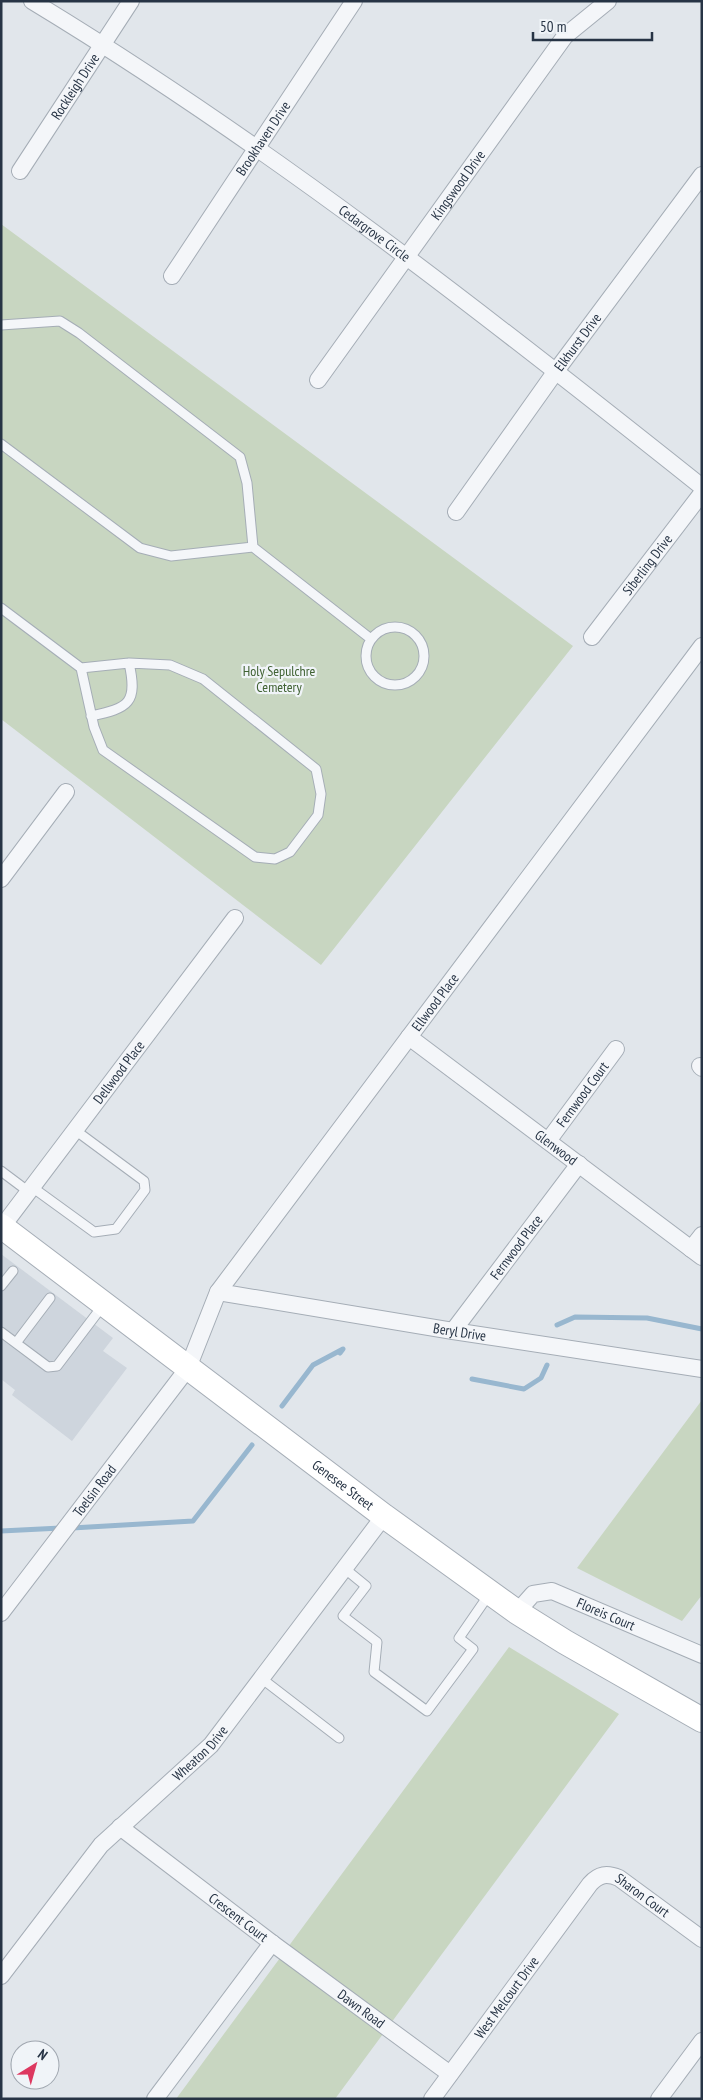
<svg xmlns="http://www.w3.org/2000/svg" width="703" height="2100" viewBox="0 0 703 2100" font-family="'PT Sans Narrow',sans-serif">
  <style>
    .built { fill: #ced5dd }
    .green { fill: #c8d6c1 }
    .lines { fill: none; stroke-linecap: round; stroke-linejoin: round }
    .stream { stroke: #98b7cf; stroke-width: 5 }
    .service-casing { stroke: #a5adb6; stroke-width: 11 }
    .minor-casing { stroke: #a5adb6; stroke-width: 18 }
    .secondary-casing { stroke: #a5adb6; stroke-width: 26 }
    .service { stroke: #f4f6f9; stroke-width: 9 }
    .minor { stroke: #f4f6f9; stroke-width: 16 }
    .secondary { stroke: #fff; stroke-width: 24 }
    .labels { text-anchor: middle; stroke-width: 4.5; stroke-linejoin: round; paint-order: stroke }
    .street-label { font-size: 14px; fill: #273445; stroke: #f0f4f8 }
    .park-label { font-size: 14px; fill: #406233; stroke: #f0f4f8 }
  </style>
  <rect width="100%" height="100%" fill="#e1e6eb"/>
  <!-- built -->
  <path class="built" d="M 1,1254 L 113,1338 L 103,1351 L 127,1368 L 72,1441 L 12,1395 L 15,1390 L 1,1379 Z"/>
  <!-- green -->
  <path class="green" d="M 1,224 L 573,646 L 321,965 L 1,719 Z
    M 702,1400 L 702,1595 L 682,1621 L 577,1568 Z
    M 509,1647 L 619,1714 L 335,2099 L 176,2099 Z"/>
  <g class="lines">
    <!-- stream -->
    <path class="stream" d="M 557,1325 L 575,1317 L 647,1318 L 702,1329
      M 472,1379 L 524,1389 L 541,1378 L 547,1365
      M 282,1406 L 313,1365 L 343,1349 L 340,1353
      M 72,1528 L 193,1521 L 252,1445
      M 1,1531 L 61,1528"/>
    <!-- service casing -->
    <g class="service-casing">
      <path id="service" d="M 1,325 L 60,321 L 79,333 L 240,457 L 247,483 L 253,547 L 171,556 L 140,548 L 1,444
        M 253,547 L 371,639
        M 1,608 L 81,668 L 94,727 L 103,750 L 255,857 L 275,859 L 290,852 L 318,815 L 321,794 L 316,769 L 203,679 L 170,665 L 129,663 L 81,668
        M366 656a29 29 0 1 1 58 0a29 29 0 1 1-58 0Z
        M 91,716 C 129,708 138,703 129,663
        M 1,1171 L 29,1192
        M 32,1187 L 94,1232 L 116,1229 L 145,1190 L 144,1181 L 75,1130
        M 1,1286 L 13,1271
        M 1,1332 L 48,1367 L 57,1366 L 104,1304
        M 16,1343 L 50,1298
        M 344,1568 L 366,1586 L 343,1616 L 377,1642 L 374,1672 L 427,1711 L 473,1649 L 459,1638 L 490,1593
        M 261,1678 L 339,1738"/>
    </g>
    <!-- minor casing -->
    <g class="minor-casing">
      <g id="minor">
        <path id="s1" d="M 32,1 C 268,144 486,315 702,487"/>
        <path id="s2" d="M 20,171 L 131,1"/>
        <path id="s3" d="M 172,276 L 354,1"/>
        <path id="s4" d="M 318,380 L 565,36 L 608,1"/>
        <path id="s5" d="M 456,512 L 556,371 L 702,175"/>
        <path id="s6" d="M 592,637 L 702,493"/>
        <path d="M 1,879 L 66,792"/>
        <path id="s7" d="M 409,1037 L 702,1257"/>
        <path d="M 700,1066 L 702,1068"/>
        <path id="s8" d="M 548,1141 L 616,1049"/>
        <path id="s9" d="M 2,1227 L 235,918"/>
        <path d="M 691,1249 L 702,1235"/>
        <path id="s10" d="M 218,1292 L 453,1331 L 702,1369"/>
        <path id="s11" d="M 453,1331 L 579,1164"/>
        <path id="s12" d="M 517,1612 L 533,1594 L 552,1591 L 702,1655"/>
        <path id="s13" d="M 1,1613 L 188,1368 L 218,1292 L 702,646"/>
        <path id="s14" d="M 120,1827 L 272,1943 L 450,2074"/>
        <path id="s15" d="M 1,1976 L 101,1845 L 211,1745 L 384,1516"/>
        <path d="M 155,2099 L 272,1943"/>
        <path id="s16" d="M 432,2099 L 590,1884 C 599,1874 607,1873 619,1878 L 702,1939"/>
        <path d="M 659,2099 L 702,2041"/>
      </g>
    </g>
    <!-- secondary casing -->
    <g class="secondary-casing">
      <g id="secondary">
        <path id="s17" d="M 1,1226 L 384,1516 L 517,1612 L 565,1642 L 702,1720"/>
      </g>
    </g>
    <!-- service -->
    <use href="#service" class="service"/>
    <!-- minor -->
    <use href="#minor" class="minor"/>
    <!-- secondary -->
    <use href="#secondary" class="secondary"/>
  </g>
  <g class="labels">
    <!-- street labels -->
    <g class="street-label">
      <text dy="5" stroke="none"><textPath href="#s2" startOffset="101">Rockleigh Drive</textPath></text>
      <text dy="5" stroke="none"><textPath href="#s3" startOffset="165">Brookhaven Drive</textPath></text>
      <text dy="5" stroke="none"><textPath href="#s4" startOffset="240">Kingswood Drive</textPath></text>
      <text dy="5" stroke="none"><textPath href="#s1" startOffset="414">Cedargrove Circle</textPath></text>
      <text dy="5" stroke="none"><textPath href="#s5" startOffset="209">Elkhurst Drive</textPath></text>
      <text dy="5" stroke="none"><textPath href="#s6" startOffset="91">Siberling Drive</textPath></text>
      <text dy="5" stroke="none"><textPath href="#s13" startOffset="752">Ellwood Place</textPath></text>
      <text dy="5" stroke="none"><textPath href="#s9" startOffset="194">Dellwood Place</textPath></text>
      <text dy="5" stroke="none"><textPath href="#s8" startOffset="58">Fernwood Court</textPath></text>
      <text dy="5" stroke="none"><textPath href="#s7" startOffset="184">Glenwood</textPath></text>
      <text dy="5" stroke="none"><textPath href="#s11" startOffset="105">Fernwood Place</textPath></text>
      <text dy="5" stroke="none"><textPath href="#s10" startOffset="245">Beryl Drive</textPath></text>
      <text dy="5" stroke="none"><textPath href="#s17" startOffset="429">Genesee Street</textPath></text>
      <text dy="5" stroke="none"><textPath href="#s13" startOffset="154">Toelsin Road</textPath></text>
      <text dy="5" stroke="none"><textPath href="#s12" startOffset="102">Floreis Court</textPath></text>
      <text dy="5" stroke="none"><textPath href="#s15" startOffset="300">Wheaton Drive</textPath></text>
      <text dy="5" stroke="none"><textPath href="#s16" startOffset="328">Sharon Court</textPath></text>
      <text dy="5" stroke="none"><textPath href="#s14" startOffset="149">Crescent Court</textPath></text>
      <text dy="5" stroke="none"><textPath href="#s16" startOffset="126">West Melcourt Drive</textPath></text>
      <text dy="5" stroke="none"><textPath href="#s14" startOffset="302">Dawn Road</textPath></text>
    </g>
    <!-- park labels -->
    <g class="park-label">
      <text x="279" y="676">Holy Sepulchre<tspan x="279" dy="16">Cemetery</tspan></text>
    </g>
  </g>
  <!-- border -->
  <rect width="703" height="2100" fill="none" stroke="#273445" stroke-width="5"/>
  <!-- north arrow -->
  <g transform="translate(35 2065) rotate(37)"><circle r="24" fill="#f0f4f8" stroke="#a0a7b0"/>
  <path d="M0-4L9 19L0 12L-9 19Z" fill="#dd3860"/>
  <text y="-8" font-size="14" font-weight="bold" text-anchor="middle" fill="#273445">N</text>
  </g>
  <!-- scale -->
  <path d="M533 32v8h119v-8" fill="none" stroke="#273445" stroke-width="2.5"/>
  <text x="540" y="32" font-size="15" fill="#273445" stroke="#f0f4f8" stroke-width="4" paint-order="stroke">50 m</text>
</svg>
